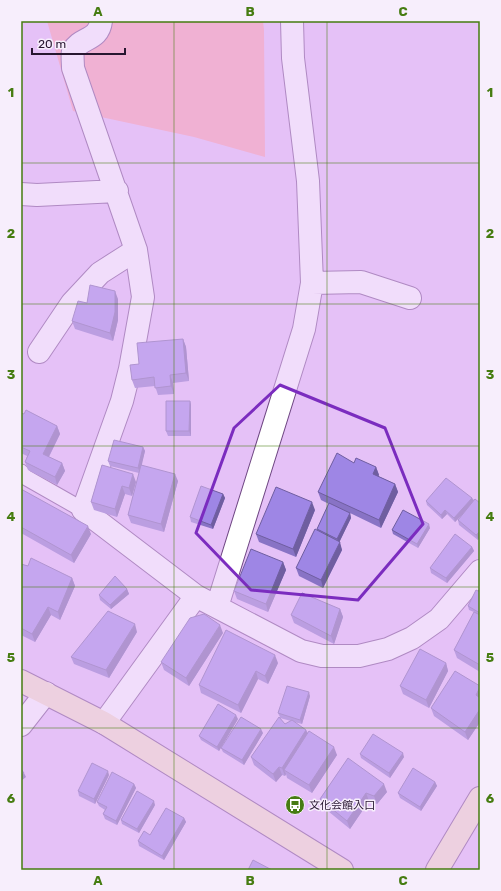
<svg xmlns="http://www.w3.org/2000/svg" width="501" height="891" viewBox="0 0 501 891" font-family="Rubik,'Noto Sans JP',sans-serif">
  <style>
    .green { fill: #fd9da6 }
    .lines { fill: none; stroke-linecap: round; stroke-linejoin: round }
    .lane-casing { stroke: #6f4783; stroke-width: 17 }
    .street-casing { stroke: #6f4783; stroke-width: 24 }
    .secondary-casing { stroke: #6f4783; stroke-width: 24 }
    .lane { stroke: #fff; stroke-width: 15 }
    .street { stroke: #fff; stroke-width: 22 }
    .secondary { stroke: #f7e2c3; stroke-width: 22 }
    .wall { fill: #8873c5; fill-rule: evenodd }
    .shaded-wall { fill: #6f5ea0 }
    .building { fill: #9e86e5; stroke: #6f5ea0 }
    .marked { fill: none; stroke: #7b2cbf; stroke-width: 3; stroke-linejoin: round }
    .grid { fill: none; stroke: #467c11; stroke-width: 1; stroke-opacity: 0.55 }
    .labels { text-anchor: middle; stroke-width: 3; stroke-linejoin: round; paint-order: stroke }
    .poi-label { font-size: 11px; fill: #271630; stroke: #f7eefc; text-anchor: start }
    .neatline { fill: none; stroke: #467c11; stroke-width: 1.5 }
    .grid-label { font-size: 13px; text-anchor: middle; font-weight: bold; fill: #467c11 }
  </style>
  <rect width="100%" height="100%" fill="#e5c1f7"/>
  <!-- green -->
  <path class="green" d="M 47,21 L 263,21 L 264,30 L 265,157 L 194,137 L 73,111 Z"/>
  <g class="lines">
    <!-- lane casing -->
    <g class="lane-casing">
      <path id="lane" d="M 21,472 L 25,477 L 83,510"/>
    </g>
    <!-- street casing -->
    <g class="street-casing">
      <path id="street" d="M 101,21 C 99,41 80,37 73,51 C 72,55 73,63 73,68 L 136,250 L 143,297 L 130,369 L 122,401 L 83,510 L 196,596 L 301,651 L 322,656 L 359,656 L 388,649 L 412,638 L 439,619 L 480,571
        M 21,194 L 37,195 L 117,191
        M 312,283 L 361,282 L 410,298
        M 39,352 L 72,303 L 100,273 L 136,250
        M 217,607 L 304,329 L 312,283 L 308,181 L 293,58 L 292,21
        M 104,723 L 196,596
        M 21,725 L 46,693"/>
    </g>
    <!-- secondary casing -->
    <g class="secondary-casing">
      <path id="secondary" d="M 21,681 L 104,723 L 342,870
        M 437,870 L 480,798"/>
    </g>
    <!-- lane -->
    <use href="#lane" class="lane"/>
    <!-- street -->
    <use href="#street" class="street"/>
    <!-- secondary -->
    <use href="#secondary" class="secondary"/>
  </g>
  <!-- wall -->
  <path class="wall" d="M 118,299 L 118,320 L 113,341 L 75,329 L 72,321 L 87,303 Z
    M 183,339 L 186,347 L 189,381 L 173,383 L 174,394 L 158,395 L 155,386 L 135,388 L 132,380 L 139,364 Z
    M 190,401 L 191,405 L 191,436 L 168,436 L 166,431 Z
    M 21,413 L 57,426 L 60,434 L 49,457 L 62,463 L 65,471 L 57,485 L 28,470 L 25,462 L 27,456 L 21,453 Z
    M 143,447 L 145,451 L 141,465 L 178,481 L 164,532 L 131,523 L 128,515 L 139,473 L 110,466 L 108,461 Z
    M 354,463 L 376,467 L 379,475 L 378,476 L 395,484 L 398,492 L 381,528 L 350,513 L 351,518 L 339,542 L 342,550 L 323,588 L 299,576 L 296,568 L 317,530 L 317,529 L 329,504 L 321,500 L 318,492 Z
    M 102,465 L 136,482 L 132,496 L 125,494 L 117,517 L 94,510 L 91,502 Z
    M 21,489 L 91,534 L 74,563 L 21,533 Z
    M 223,494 L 225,498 L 213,529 L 191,522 L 190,517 Z
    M 472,498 L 474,500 L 478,540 L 459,525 L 458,520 L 462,515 L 455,522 L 447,514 L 442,519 L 427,505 L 426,501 Z
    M 315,510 L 296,557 L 259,542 L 256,534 Z
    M 430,528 L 418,548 L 393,534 L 392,530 Z
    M 472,547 L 474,551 L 447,583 L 431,573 L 430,568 Z
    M 283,562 L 286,570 L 268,612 L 237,599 L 234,591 Z
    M 21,564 L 72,578 L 75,586 L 60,620 L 51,615 L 35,642 L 21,635 Z
    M 127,589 L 129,594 L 111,609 L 100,600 L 99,595 Z
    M 480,592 L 480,672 L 457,658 L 454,650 L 474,612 L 469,610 L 468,606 Z
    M 340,609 L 343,617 L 334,644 L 294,623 L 291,615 Z
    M 137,632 L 109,678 L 74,664 L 71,657 Z
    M 223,633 L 189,686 L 164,670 L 161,662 Z
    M 278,663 L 268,684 L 258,679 L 241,713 L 201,693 L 199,685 Z
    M 446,663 L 448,671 L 429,708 L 403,694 L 400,686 Z
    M 480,686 L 480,722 L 468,740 L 434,716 L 431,708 Z
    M 310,696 L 302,724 L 294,722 L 306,730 L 308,733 L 337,755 L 312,793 L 287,778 L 286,774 L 285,776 L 282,775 L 276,782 L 254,765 L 251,757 L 280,717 L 278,713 ZM 280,718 L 291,721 L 285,724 Z
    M 238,719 L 219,751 L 201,740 L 199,736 Z
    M 263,733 L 244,765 L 223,752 L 221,748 Z
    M 360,754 L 404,757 L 390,778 L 361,758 Z
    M 348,758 L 387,792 L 377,804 L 369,801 L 350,829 L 323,807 L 320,799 Z
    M 109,775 L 95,804 L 79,796 L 78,791 Z
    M 435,782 L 437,786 L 421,811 L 400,798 L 398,793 Z
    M 134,784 L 136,788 L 117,825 L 105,819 L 103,814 L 105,810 L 99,806 L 97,802 Z
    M 155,805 L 139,833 L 122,824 L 121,820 Z
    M 184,818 L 186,822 L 164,860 L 139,846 L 138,841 Z"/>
  <!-- shaded-wall -->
  <path class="shaded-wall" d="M 115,291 L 118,299 L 118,320 L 113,341 L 110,333 Z
    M 183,339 L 186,347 L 189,381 L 186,373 Z
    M 170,375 L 173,383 L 174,394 L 171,386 Z
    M 190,401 L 191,405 L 191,436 L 189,431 Z
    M 57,426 L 60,434 L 46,462 L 43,454 Z
    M 143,447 L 145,451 L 140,473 L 138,468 Z
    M 62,463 L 65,471 L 57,485 L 55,477 Z
    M 376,467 L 379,475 L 376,482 L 373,474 Z
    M 133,474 L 136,482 L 132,496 L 129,488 Z
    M 175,474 L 178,481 L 164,532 L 161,524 Z
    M 395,484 L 398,492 L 381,528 L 379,520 Z
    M 122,486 L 125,494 L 117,517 L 115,509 Z
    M 223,494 L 225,498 L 213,529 L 211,525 Z
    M 472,498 L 474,502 L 455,522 L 454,518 Z
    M 312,502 L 315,510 L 296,557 L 293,549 Z
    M 445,510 L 447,514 L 442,519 L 441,515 Z
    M 350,513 L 351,518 L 339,543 L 337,539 Z
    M 429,524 L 430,528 L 418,548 L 417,544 Z
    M 88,526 L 91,534 L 74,563 L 71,555 Z
    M 480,531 L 480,537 L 478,540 L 476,535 Z
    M 340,542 L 342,550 L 323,588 L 321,580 Z
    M 472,547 L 474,551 L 447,583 L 446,578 Z
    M 283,562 L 286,570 L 268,612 L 266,604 Z
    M 72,578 L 75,586 L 60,620 L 58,612 Z
    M 127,589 L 129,594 L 111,609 L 110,605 Z
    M 48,607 L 51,615 L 35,642 L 32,634 Z
    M 340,609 L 343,617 L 334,644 L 331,636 Z
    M 135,624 L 137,632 L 109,678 L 106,670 Z
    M 220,625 L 223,633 L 189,686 L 186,678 Z
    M 275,655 L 278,663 L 268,684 L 265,676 Z
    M 446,663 L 448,671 L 429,708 L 426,700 Z
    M 256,671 L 258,679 L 241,713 L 238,705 Z
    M 480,687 L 480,700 L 476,695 Z
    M 309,692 L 310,696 L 302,724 L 300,720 Z
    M 480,709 L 480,722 L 468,740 L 465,732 Z
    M 236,715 L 238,719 L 219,751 L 217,747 Z
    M 261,729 L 263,733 L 244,765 L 242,760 Z
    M 306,730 L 309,738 L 284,770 L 286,774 L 285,776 L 282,768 Z
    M 334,747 L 337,755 L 312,793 L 309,785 Z
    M 403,753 L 404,757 L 390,778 L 389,773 Z
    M 279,767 L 282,775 L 276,782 L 273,774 Z
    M 108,771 L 109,775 L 95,804 L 94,799 Z
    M 24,773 L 26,777 L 21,781 L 21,775 Z
    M 435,782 L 437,786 L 421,811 L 420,807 Z
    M 134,784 L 136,788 L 117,825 L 116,821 Z
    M 384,784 L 387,792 L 377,804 L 374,796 Z
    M 366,793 L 369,801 L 350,829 L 347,821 Z
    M 154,801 L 155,805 L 139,833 L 137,829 Z
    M 184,818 L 186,822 L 164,860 L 162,856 Z"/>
  <!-- building -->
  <path class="building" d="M 90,285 L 115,291 L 115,312 L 110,333 L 72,321 L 78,301 L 87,303 Z
    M 183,339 L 186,373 L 170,375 L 171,386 L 155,388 L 154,377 L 132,380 L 130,365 L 139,364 L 137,343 Z
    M 166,401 L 190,401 L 189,431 L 166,431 Z
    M 26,410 L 57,426 L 43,454 L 62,463 L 55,477 L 25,462 L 30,451 L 21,447 L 21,413 L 24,414 Z
    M 114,440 L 143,447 L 138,468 L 108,461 Z
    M 337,453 L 354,463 L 356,458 L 376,467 L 373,474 L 395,484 L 379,520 L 318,492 Z
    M 102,465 L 133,474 L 129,488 L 122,486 L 115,509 L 91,502 Z
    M 141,465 L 175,474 L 161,524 L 128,515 Z
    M 446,478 L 472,498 L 454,518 L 445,510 L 441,515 L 426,501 Z
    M 201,486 L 223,494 L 211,525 L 190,517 Z
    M 276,487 L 312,502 L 293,549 L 256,534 Z
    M 21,489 L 88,526 L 71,555 L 21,527 Z
    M 475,499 L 480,503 L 480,531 L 476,535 L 458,520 Z
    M 329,503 L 350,513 L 337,539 L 317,529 Z
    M 403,510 L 429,524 L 417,544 L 392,530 Z
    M 315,529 L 340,542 L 321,580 L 296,568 Z
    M 455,534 L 472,547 L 446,578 L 430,568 Z
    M 251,549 L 283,562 L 266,604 L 234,591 Z
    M 31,558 L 72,578 L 58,612 L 48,607 L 32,634 L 21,628 L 21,564 L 28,566 Z
    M 115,576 L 127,589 L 110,605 L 99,595 Z
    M 476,590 L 480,592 L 480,613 L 468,606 Z
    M 302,593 L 340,609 L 331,636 L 291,615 Z
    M 108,611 L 135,624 L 106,670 L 71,657 Z
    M 474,612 L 480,615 L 480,665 L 454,650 Z
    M 204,614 L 220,625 L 186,678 L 161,662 L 190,618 Z
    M 226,630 L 275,655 L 265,676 L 256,671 L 238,705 L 199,685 Z
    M 420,649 L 446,663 L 426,700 L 400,686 Z
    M 455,671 L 480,686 L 480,687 L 476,695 L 480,698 L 480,709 L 465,732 L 431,708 Z
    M 287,686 L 309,692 L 300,720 L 278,713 Z
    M 218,704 L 236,715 L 217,747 L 199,736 Z
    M 241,717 L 261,729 L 242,760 L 221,748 Z
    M 279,717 L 285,724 L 292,720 L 306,730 L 282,768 L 279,767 L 273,774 L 251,757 Z
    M 309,731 L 334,747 L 309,785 L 284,770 Z
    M 373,734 L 403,753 L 389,773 L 360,754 Z
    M 348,758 L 384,784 L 374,796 L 366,793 L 347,821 L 320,799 Z
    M 92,763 L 108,771 L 94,799 L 78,791 Z
    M 413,768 L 435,782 L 420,807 L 398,793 Z
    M 21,769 L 24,773 L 21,775 Z
    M 112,772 L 134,784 L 116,821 L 103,814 L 107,807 L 97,802 Z
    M 137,791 L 154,801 L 137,829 L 121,820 Z
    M 166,808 L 184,818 L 162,856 L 138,841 L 144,831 L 150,835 Z
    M 253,860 L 272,870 L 248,870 Z"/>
  <!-- marked area -->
  <path d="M0 0H501V891H0ZM 280,385 L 385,428 L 423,524 L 358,600 L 251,590 L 196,533 L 234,428 Z" fill="#e5c1f7" fill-opacity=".55" fill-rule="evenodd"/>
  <path class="marked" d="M 280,385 L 385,428 L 423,524 L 358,600 L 251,590 L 196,533 L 234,428 Z"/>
  <!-- grid -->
  <path class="grid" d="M 174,21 L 174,870M 327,21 L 327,870M 21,163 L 480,163M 21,304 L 480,304M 21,446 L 480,446M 21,587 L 480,587M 21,728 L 480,728"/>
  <!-- icons -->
  <defs>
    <g id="bus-disc" transform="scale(1)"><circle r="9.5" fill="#467c11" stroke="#f7eefc"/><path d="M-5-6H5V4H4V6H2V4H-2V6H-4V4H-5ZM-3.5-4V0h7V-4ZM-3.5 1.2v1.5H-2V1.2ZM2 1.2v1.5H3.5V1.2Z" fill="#fff"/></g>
  </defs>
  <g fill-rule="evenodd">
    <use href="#bus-disc" x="295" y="805"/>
  </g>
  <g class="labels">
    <!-- poi labels -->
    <g class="poi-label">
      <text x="309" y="809">文化会館入口</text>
    </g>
  </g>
  <!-- border -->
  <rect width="501" height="891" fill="none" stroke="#f7eefc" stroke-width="44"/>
  <!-- scale -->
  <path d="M32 48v6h93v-6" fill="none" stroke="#271630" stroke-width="2"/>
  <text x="38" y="48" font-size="12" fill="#271630" stroke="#f7eefc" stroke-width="3" paint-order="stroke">20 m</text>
  <rect x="22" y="22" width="457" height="847" class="neatline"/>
  <g class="grid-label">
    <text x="98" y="16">A</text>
    <text x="250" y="16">B</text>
    <text x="403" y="16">C</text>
    <text x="11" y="97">1</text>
    <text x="490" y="97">1</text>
    <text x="11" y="238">2</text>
    <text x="490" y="238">2</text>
    <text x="11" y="379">3</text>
    <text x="490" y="379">3</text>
    <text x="11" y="521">4</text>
    <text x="490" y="521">4</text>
    <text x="11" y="662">5</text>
    <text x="490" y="662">5</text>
    <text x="11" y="803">6</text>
    <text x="490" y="803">6</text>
    <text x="98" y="885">A</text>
    <text x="250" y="885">B</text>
    <text x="403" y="885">C</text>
  </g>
</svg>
